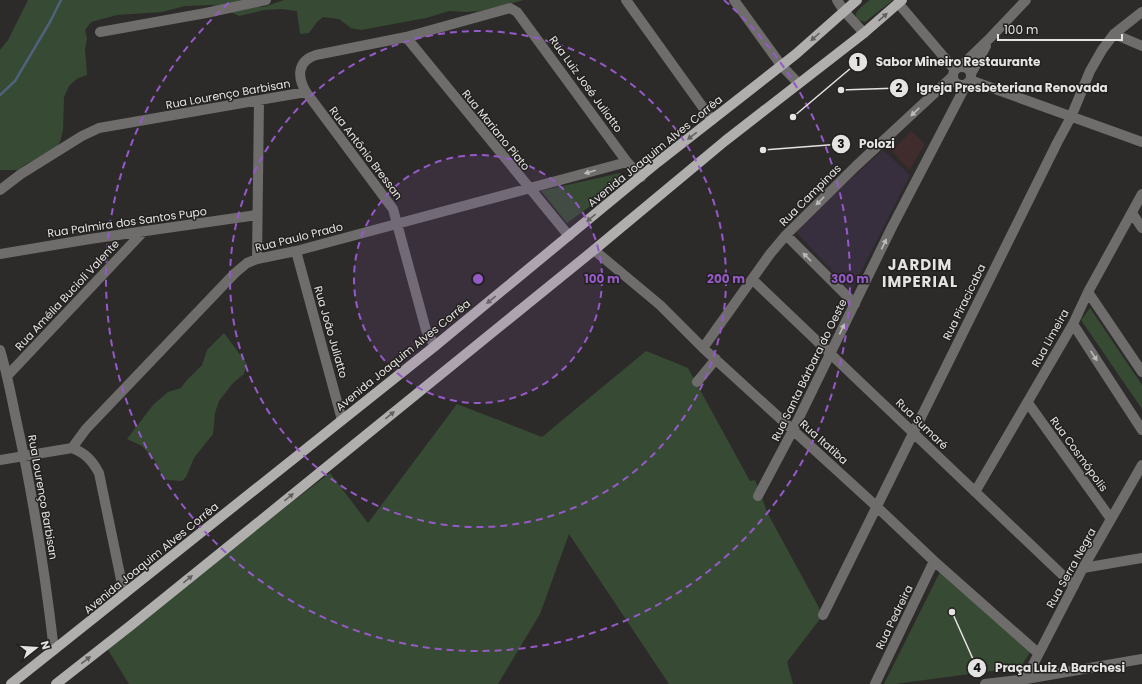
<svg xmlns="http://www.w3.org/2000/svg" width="1142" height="684" viewBox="0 0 1142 684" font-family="Poppins,sans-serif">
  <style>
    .education { fill: #372e3e }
    .medical { fill: #412c2d }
    .green { fill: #374a34 }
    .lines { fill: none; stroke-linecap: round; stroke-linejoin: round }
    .stream { stroke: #4f617b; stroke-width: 2.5 }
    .minor { stroke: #6e6d6c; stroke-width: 10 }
    .major { stroke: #b1afad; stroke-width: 10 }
    .oneway { fill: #63615f }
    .oneway2 { fill: #bbbab9 }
    .ring { fill: none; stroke: #965ac8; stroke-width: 2; stroke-dasharray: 7 5 }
    .labels { text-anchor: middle; stroke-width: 3; stroke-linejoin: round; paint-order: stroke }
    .street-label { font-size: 11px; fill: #e5e3e2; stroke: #23211f }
    .district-label { font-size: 15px; font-weight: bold; letter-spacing: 1px; fill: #e5e3e2; stroke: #23211f }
    .centre { fill: #965ac8; stroke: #23211f; stroke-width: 2 }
    .ring-label { font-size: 12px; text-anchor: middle; font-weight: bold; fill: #965ac8; stroke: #23211f; stroke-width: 3; stroke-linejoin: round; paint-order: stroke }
    .leader { fill: none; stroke: #e5e3e2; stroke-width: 1.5 }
    .callout-dot { fill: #e5e3e2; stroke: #23211f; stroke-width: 1.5 }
    .mark-label { font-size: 12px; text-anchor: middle; font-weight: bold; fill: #111 }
    .callout-label { font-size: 12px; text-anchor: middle; font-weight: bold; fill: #e5e3e2; stroke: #23211f; stroke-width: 3; stroke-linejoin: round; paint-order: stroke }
  </style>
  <rect width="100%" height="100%" fill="#2d2b29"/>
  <!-- education -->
  <path class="education" d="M 883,150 L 910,175 L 851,291 L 794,230 Z"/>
  <!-- medical -->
  <path class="medical" d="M 911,131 L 925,144 L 909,170 L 892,151 Z"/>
  <!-- green -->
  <path class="green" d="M 28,0 L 245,0 L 253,7 L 264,7 L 284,0 L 524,0 L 479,11 L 466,12 L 449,11 L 426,18 L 361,30 L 351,28 L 339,19 L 323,17 L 317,22 L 309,33 L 300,34 L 297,11 L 281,9 L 264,10 L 239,16 L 218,6 L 211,5 L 185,6 L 162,12 L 117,15 L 91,22 L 85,30 L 87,38 L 85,49 L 87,75 L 78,78 L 69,86 L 64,97 L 63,130 L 60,142 L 55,150 L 26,164 L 18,170 L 0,170 L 0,50 L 8,40 Z
    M 870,0 L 893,0 L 865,22 C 845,18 862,6 870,0 Z
    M 620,173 L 628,179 L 567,223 L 541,191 Z
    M 1090,308 L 1142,385 L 1142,409 L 1081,320 Z
    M 224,333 L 247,364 L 244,374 L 233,383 L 219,401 L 215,413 L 213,434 L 194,458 L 186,477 L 182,481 L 167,480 L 162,476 L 155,461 L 142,446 L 127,439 L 153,405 L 168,392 L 181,388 L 186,381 L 202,365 L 207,350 Z
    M 646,351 L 688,368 L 750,481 L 755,480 L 768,514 L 823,615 L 787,662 L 793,684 L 669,684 L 569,534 L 540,614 L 498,684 L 129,684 L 105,645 L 330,473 L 368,523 L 457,404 L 542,437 Z
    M 940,572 L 1030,652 L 1021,667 L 895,684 L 884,684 Z"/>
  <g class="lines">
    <!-- stream -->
    <path class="stream" d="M 0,95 L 15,81 L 50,22 L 61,0"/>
    <!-- minor -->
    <path class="minor" d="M 626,0 L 712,120
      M 734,0 L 781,65 L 798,83
      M 837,0 L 844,11 L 864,33
      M 898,3 L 955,70
      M 100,32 L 206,13 L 266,0
      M 1114,34 L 1142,46
      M 406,37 L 569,236
      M 960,67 L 991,37 L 1026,0
      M953 76a9 9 0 1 1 18 0a9 9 0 1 1-18 0Z
      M 971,74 L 986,46
      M 970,80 L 1142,142
      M 0,190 L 21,174 L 82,136 L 99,128 L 306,92
      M 1132,213 L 1142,228
      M 786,235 L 855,304
      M 594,250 L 660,305 L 703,348 L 876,506 L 934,561 L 1038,653
      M 296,251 L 342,420
      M 0,254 L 90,239 L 257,215
      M 257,259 L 259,101
      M 753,280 L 1074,586
      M 1088,292 L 1142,372
      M 1073,324 L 1142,430
      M 435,346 L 426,330 L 393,209 L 306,92 C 297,77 297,61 316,55 L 406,37 L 510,8 L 517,12 L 627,162 L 641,177
      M 703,348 L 770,254 L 786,235 L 856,166 L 953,76
      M 0,350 C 7,373 11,395 16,419 C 33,495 45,573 54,650
      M 8,375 L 143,232
      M 697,382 L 716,359
      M 1028,403 L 1111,519
      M 72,448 C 85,453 92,460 99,473 L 124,594
      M 0,460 L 72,448 L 86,429 L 235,273 L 247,263 L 257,259 L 296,251 L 627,162
      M 975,492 L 1073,324 L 1088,292 L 1142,194
      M 758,496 L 793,430 L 892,227 L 967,83
      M 1083,568 L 1142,558
      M 823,615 L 1057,143 L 1071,117 L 1090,71 L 1102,50 L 1114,34 L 1142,12
      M 875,684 L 934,561
      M 985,684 L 1026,679 L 1142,659
      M 1023,684 L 1083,568 L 1142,465"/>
    <!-- major -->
    <path class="major" d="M 11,684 L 435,346 L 658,162 L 796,54 L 857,0
      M 56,684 L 130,626 L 286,500 L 594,250 L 725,141 L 864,33 L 902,0"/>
  </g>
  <!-- one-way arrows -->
  <defs><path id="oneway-solid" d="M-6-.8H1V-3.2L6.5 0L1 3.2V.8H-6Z"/></defs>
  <g class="oneway">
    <use href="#oneway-solid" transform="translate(883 17) rotate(-41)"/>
    <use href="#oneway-solid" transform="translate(815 37) rotate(138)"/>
    <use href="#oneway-solid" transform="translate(692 136) rotate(142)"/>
    <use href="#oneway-solid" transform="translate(591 218) rotate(140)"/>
    <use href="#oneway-solid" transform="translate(491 300) rotate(141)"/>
    <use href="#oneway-solid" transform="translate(390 415) rotate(-39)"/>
    <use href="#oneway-solid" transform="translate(289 497) rotate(-39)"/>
    <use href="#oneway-solid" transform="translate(188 579) rotate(-39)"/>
    <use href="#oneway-solid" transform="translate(86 660) rotate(-38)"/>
  </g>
  <g class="oneway2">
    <use href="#oneway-solid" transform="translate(915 112) rotate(137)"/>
    <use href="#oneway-solid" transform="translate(590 172) rotate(164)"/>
    <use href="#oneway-solid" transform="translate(820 201) rotate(135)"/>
    <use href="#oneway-solid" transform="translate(884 244) rotate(-64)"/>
    <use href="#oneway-solid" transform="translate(807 257) rotate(-135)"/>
    <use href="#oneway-solid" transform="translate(842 329) rotate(-64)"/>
    <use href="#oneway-solid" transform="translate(1094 356) rotate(57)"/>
  </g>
  <!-- distance rings -->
  <circle cx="478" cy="279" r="124" fill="#965ac8" fill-opacity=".12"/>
  <g class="ring">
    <circle cx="478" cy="279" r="124"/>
    <circle cx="478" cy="279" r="248"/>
    <path d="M724 0A372 372 0 1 1 232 0"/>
  </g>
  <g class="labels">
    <!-- street labels -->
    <g class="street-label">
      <text transform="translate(586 84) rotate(54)" y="4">Rua Luiz José Juliatto</text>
      <text transform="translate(228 94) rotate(-10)" y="4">Rua Lourenço Barbisan</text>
      <text transform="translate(496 130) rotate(51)" y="4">Rua Mariano Piato</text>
      <text transform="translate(655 151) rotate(-39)" y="4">Avenida Joaquim Alves Corrêa</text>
      <text transform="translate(366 153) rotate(53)" y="4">Rua Antônio Bressan</text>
      <text transform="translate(810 195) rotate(-45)" y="4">Rua Campinas</text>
      <text transform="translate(127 222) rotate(-8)" y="4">Rua Palmira dos Santos Pupo</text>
      <text transform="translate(299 237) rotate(-14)" y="4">Rua Paulo Prado</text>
      <text transform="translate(67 295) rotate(-47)" y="4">Rua Amélia Bucioli Valente</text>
      <text transform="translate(964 302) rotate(-64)" y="4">Rua Piracicaba</text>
      <text transform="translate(331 332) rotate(74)" y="4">Rua João Juliatto</text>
      <text transform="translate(1050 338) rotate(-61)" y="4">Rua Limeira</text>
      <text transform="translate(403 355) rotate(-39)" y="4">Avenida Joaquim Alves Corrêa</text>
      <text transform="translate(809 370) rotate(-64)" y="4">Rua Santa Bárbara do Oeste</text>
      <text transform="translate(922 424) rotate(44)" y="4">Rua Sumaré</text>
      <text transform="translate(824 442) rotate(42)" y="4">Rua Itatiba</text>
      <text transform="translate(1079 454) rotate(54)" y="4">Rua Cosmópolis</text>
      <text transform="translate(43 497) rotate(80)" y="4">Rua Lourenço Barbisan</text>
      <text transform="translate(151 558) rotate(-39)" y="4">Avenida Joaquim Alves Corrêa</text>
      <text transform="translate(1071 568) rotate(-61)" y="4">Rua Serra Negra</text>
      <text transform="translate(894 617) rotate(-64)" y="4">Rua Pedreira</text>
    </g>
    <!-- district labels -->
    <g class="district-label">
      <text x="920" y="270">JARDIM<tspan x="920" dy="17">IMPERIAL</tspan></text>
    </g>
  </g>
  <circle cx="478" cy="279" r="6" class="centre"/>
  <g class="ring-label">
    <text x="602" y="283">100 m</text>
    <text x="726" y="283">200 m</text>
    <text x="850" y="283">300 m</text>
  </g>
  <!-- callouts -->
  <path class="leader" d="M793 117L858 62M841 90L899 88M763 150L841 144M952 612L977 668"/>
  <g class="callout-dot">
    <circle cx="793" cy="117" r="4"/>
    <circle cx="841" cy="90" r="4"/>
    <circle cx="763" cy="150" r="4"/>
    <circle cx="952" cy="612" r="4"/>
    <circle cx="858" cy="62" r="10"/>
    <circle cx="899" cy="88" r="10"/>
    <circle cx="841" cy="144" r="10"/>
    <circle cx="977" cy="668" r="10"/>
  </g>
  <g class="mark-label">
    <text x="858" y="66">1</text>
    <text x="899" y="92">2</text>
    <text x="841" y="148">3</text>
    <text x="977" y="672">4</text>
  </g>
  <g class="callout-label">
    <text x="958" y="66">Sabor Mineiro Restaurante</text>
    <text x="1012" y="92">Igreja Presbeteriana Renovada</text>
    <text x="877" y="148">Polozi</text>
    <text x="1060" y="672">Praça Luiz A Barchesi</text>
  </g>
  <!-- north arrow -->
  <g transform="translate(36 648) rotate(73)" stroke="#23211f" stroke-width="3" paint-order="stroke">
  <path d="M0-3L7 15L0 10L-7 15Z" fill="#e5e3e2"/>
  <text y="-6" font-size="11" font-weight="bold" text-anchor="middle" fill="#e5e3e2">N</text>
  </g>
  <!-- scale -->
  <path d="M998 34v6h124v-6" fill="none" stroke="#e5e3e2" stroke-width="2"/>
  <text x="1004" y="34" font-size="12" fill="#e5e3e2" stroke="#23211f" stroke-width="3" paint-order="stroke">100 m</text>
</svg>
